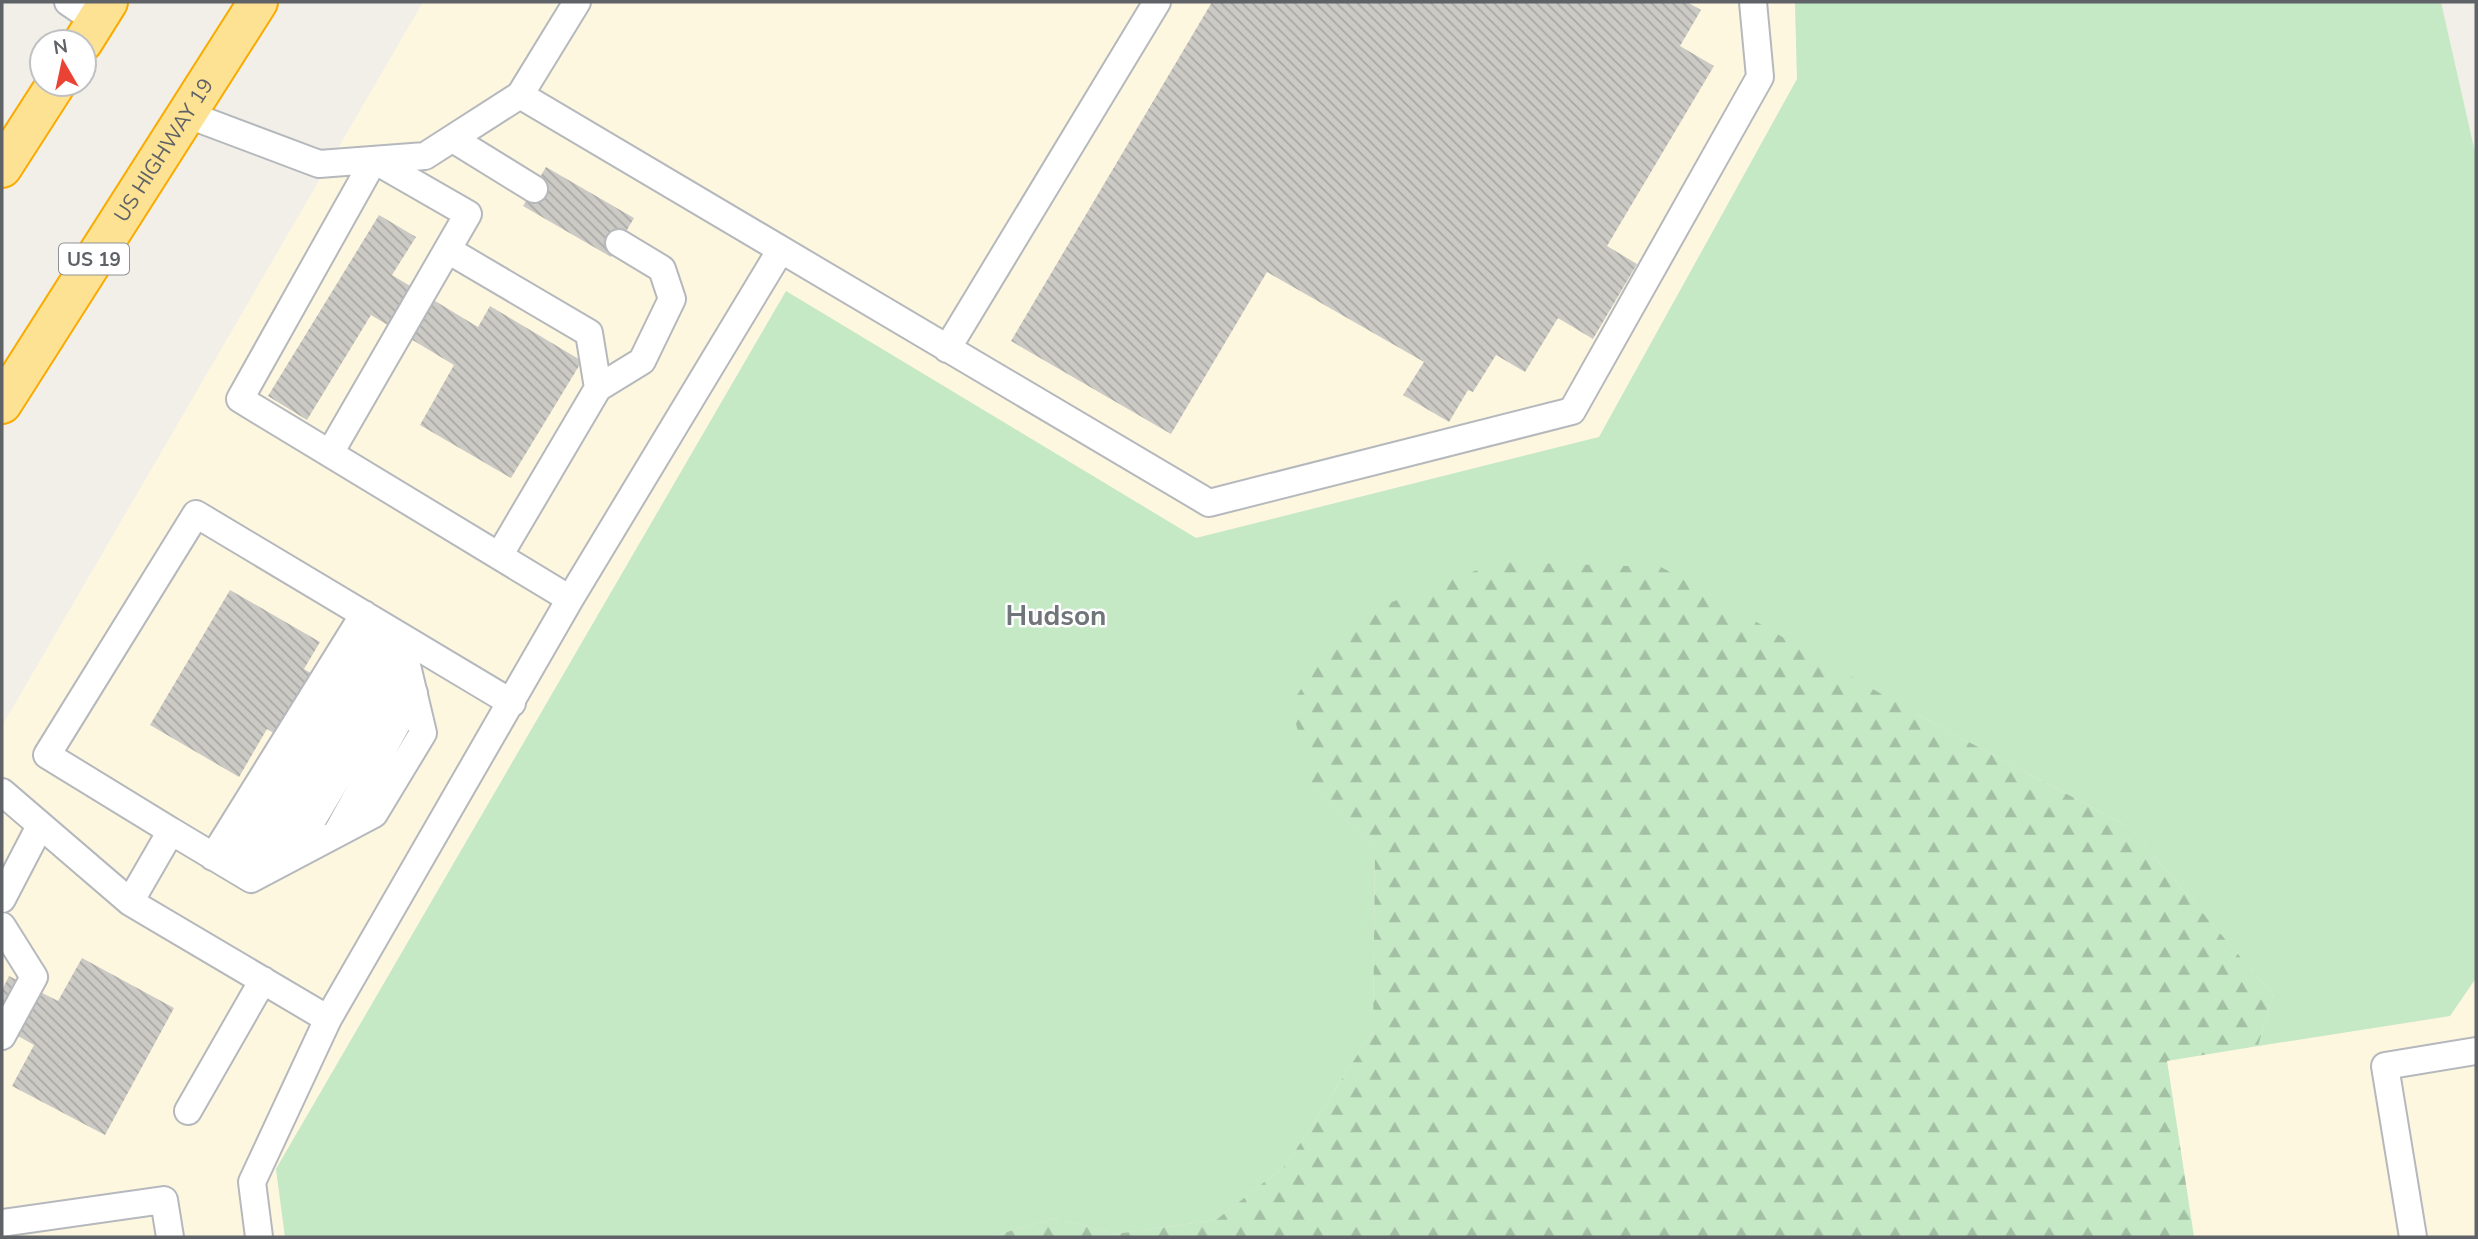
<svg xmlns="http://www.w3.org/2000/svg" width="2478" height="1239" viewBox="0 0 2478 1239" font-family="'Nunito Sans',sans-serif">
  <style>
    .commercial { fill: #fef7e0 }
    .green { fill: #c5e8c5 }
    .forest { fill: url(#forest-firs) }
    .building { fill: url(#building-back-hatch) }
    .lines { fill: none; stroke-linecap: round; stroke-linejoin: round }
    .lane-casing { stroke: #b5b8bc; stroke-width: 30 }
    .highway-casing { stroke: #f9ab00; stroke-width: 42 }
    .lane { stroke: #fff; stroke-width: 26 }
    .highway { stroke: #fde293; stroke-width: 38 }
    .labels { text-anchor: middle; stroke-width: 5; stroke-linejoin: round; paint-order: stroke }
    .shield { fill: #fff; stroke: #8f9295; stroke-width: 2 }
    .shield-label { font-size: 19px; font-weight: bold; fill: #5f6368 }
    .street-label { font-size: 21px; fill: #5f6368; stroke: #fff }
    .district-label { font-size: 28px; font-weight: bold; fill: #70757a; stroke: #fff }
  </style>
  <defs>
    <pattern id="forest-firs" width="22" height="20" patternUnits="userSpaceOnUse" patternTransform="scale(1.75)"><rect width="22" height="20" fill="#c5e8c5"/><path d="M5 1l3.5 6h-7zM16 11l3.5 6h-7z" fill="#a3c0a4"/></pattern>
    <pattern id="building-back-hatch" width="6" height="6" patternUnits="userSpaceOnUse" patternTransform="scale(1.75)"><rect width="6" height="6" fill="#cccac5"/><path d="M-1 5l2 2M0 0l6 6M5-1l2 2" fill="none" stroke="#a9a8a4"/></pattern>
  </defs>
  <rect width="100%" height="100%" fill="#f1efe8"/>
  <!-- commercial -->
  <path class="commercial" d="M 423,2 L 1795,2 L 1797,79 L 1599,437 L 1196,538 L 786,292 L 276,1169 L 285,1237 L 2,1237 L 2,726 Z
    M 2476,978 L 2476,1237 L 2194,1237 L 2167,1060 L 2450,1016 Z"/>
  <!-- green -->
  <path class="green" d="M 1795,2 L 2441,2 L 2476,157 L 2476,978 L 2450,1016 L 2258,1046 L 2273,995 L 2129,827 L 1918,715 L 1312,786 L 1375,849 L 1373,1031 L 1286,1165 L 1216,1220 L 1115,1234 L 1056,1218 L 989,1237 L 285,1237 L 276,1169 L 786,291 L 1196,538 L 1599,437 L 1797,79 Z"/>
  <!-- forest -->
  <path class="forest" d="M 1499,562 L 1661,567 L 1918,715 L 2129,827 L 2273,995 L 2258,1046 L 2167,1061 L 2194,1237 L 989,1237 L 1056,1218 L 1115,1234 L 1216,1220 L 1286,1165 L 1373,1031 L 1375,849 L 1312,786 L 1291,704 L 1349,618 Z"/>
  <!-- building -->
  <path class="building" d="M 1212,2 L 1687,2 L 1701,10 L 1680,46 L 1714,66 L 1607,246 L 1637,264 L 1593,339 L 1558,318 L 1525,372 L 1496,355 L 1473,392 L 1468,390 L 1449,422 L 1403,395 L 1424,362 L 1267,272 L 1171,434 L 1011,341 Z
    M 546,167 L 634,218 L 611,257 L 523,206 Z
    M 379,215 L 416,237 L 392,275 L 478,327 L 490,306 L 582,361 L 511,478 L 420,425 L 454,365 L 371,315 L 307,420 L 268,396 Z
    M 230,590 L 320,642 L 304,669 L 401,727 L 364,787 L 267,729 L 239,777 L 150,725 Z
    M 82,958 L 174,1008 L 105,1135 L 12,1086 L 34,1045 L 2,1027 L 2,990 L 9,976 L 58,1001 Z"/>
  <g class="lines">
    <!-- lane casing -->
    <g class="lane-casing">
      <path id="lane" d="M 68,2 L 96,21
        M 520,95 L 1209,503 L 1572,411 L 1760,77 L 1753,2
        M 186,114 L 319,164 L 425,156 L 520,95 L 577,2
        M 453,139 L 534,189
        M 448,250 L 589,333 L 598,388 L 499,556
        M 947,349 L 1157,2
        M 598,388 L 642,361 L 672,299 L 662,269 L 619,243
        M 330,453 L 468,214 L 374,160 L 240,399 L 570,599
        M 2,792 L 130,902 L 328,1019
        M 171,831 L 251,879 L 374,814 L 423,733 L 400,636
        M 336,834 L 414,693
        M 213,857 L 364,614
        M 290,858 L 406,662
        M 231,867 L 380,624
        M 252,876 L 400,636
        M 2,899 L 40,826
        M 130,902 L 171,831 L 47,755 L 196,514 L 512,703
        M 2,926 L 34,977 L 2,1036
        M 188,1111 L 263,980
        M 2,1223 L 164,1200 L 170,1237
        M 259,1237 L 252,1182 L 328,1019 L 570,599 L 780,251
        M 2413,1237 L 2385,1066 L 2476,1051"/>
    </g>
    <!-- highway casing -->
    <g class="highway-casing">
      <g id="highway">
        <path d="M 83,42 L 108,2"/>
        <path d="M 2,168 L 56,84"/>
        <path id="s1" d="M 2,404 L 258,2"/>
      </g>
    </g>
    <!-- lane -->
    <use href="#lane" class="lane"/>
    <!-- highway -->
    <use href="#highway" class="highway"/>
  </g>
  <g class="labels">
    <!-- shield labels -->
    <rect class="shield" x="59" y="243.5" width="70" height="31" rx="5"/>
    <g class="shield-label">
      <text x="94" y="266">US 19</text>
    </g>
    <!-- street labels -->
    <g class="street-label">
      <text dy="7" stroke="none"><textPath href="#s1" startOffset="301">US HIGHWAY 19</textPath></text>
    </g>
    <!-- district labels -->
    <g class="district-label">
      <text x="1056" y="625">Hudson</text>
    </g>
  </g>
  <!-- border -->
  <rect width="2478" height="1239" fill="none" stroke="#5f6368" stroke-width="7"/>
  <!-- north arrow -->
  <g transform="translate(63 63) rotate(351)"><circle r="33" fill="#ffffff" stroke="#bfc1c3" stroke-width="2"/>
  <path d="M0-5L12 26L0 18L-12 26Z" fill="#ea4335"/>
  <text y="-10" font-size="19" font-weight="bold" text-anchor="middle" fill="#5f6368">N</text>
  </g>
</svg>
